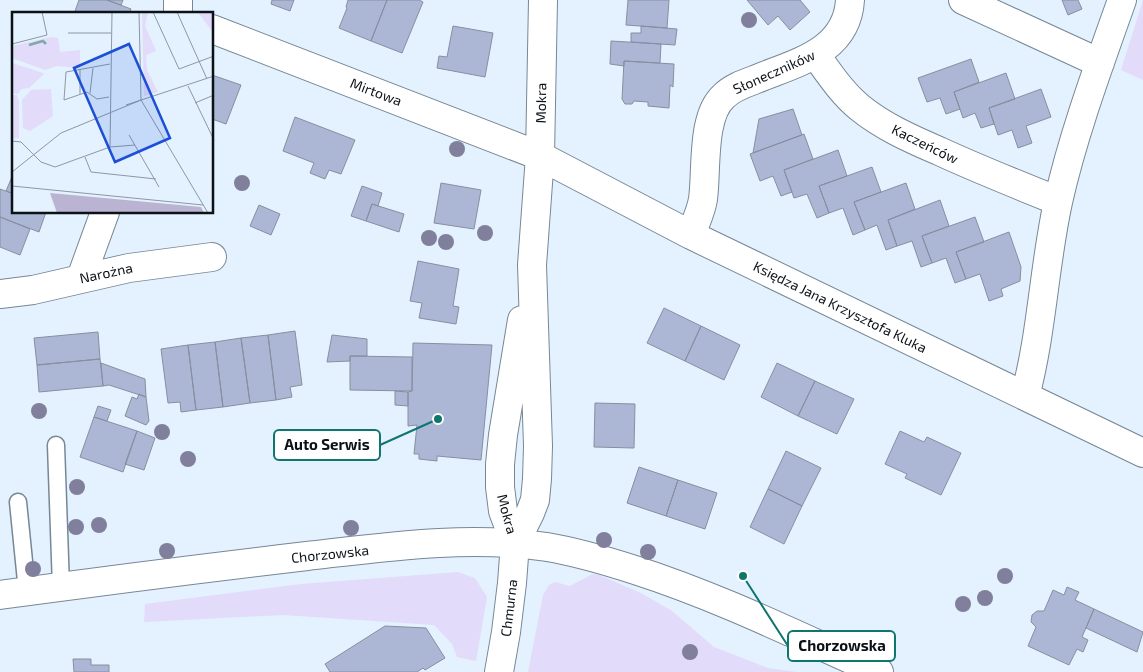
<svg xmlns="http://www.w3.org/2000/svg" width="1143" height="672" viewBox="0 0 1143 672" font-family="'Exo 2',sans-serif">
  <style>
    .green { fill: #e2dbfa }
    .building { fill: #acb7d5; stroke: #888ea0 }
    .lines { fill: none; stroke-linecap: round; stroke-linejoin: round }
    .lane-casing { stroke: #778795; stroke-width: 19 }
    .street-casing { stroke: #778795; stroke-width: 30 }
    .secondary-casing { stroke: #778795; stroke-width: 30 }
    .lane { stroke: #fff; stroke-width: 16 }
    .street { stroke: #fff; stroke-width: 28 }
    .secondary { stroke: #fff; stroke-width: 28 }
    .tree { fill: #807f9c }
    .labels { text-anchor: middle; stroke-width: 5; stroke-linejoin: round; paint-order: stroke }
    .street-label { font-size: 14px; fill: #0b1116; stroke: #fff }
    .inset-river { fill: none; stroke: #80a9a7; stroke-width: 2.5 }
    .inset-road { fill: none; stroke: #8d98a1; stroke-width: 1 }
    .view { fill: #1d4ed8; fill-opacity: 0.15; stroke: #1d4ed8; stroke-width: 2.5 }
    .inset-edge { fill: none; stroke: #0b1116; stroke-width: 2.5 }
    .leader { fill: none; stroke: #0f766e; stroke-width: 2 }
    .callout-dot { fill: #0f766e; stroke: #fff; stroke-width: 2 }
    .callout { fill: #fff; stroke: #0f766e; stroke-width: 2 }
    .callout-label { font-size: 15px; text-anchor: middle; font-weight: bold; fill: #0b1116 }
  </style>
  <rect width="100%" height="100%" fill="#e3f2fe"/>
  <!-- green -->
  <path class="green" d="M 1143,0 L 1143,80 L 1121,70 Z
    M 458,572 L 475,578 L 487,597 L 476,661 L 457,657 L 452,644 L 434,625 L 283,615 L 144,622 L 145,604 L 301,584 Z
    M 593,574 L 599,575 L 641,593 L 672,611 L 714,647 L 768,668 L 797,672 L 528,672 L 543,595 L 549,585 L 555,582 L 570,586 Z"/>
  <!-- building -->
  <path class="building" d="M 79,0 L 107,0 L 131,9 L 129,14 L 74,14 Z
    M 107,0 L 123,0 L 121,5 Z
    M 272,0 L 294,0 L 290,11 L 271,4 Z
    M 348,0 L 387,0 L 371,41 L 339,28 L 347,8 L 346,7 Z
    M 387,0 L 419,0 L 423,2 L 402,53 L 371,41 Z
    M 628,0 L 669,0 L 667,28 L 626,25 Z
    M 747,0 L 800,0 L 810,12 L 790,30 L 778,16 L 768,25 Z
    M 1062,0 L 1078,0 L 1082,9 L 1068,15 Z
    M 453,26 L 493,33 L 485,77 L 437,68 L 439,56 L 447,57 Z
    M 641,26 L 677,29 L 675,45 L 631,42 L 631,33 L 641,33 Z
    M 611,41 L 661,44 L 660,63 L 624,61 L 624,66 L 610,64 Z
    M 971,59 L 979,82 L 954,92 L 960,109 L 946,114 L 940,98 L 927,102 L 918,78 Z
    M 624,61 L 674,64 L 673,87 L 670,85 L 669,108 L 648,106 L 648,102 L 634,101 L 632,104 L 625,104 L 622,99 Z
    M 1006,73 L 1015,99 L 989,108 L 994,124 L 981,128 L 975,113 L 963,118 L 954,92 Z
    M 212,75 L 241,85 L 226,124 L 212,119 Z
    M 1041,89 L 1051,117 L 1026,126 L 1032,143 L 1018,148 L 1012,130 L 998,135 L 989,108 Z
    M 793,109 L 802,135 L 753,153 L 759,119 Z
    M 295,117 L 355,140 L 341,174 L 329,170 L 325,179 L 310,173 L 314,163 L 283,151 Z
    M 804,134 L 813,159 L 784,170 L 792,192 L 781,196 L 773,176 L 760,181 L 750,154 Z
    M 838,150 L 847,176 L 819,186 L 829,213 L 817,218 L 807,194 L 794,198 L 784,170 Z
    M 872,167 L 881,192 L 854,202 L 865,230 L 853,235 L 843,208 L 829,213 L 819,186 Z
    M 14,172 L 14,194 L 6,191 Z
    M 441,183 L 481,190 L 474,229 L 434,223 Z
    M 906,183 L 915,209 L 888,220 L 897,246 L 886,250 L 877,225 L 865,230 L 854,202 Z
    M 362,186 L 382,193 L 378,206 L 372,204 L 366,221 L 351,216 Z
    M 0,189 L 14,194 L 14,212 L 46,212 L 39,232 L 0,217 Z
    M 940,200 L 949,226 L 922,236 L 932,263 L 921,267 L 912,241 L 897,246 L 888,220 Z
    M 372,204 L 404,214 L 399,232 L 366,221 Z
    M 259,205 L 280,214 L 271,235 L 250,226 Z
    M 0,217 L 30,229 L 20,255 L 0,247 Z
    M 975,217 L 984,242 L 956,252 L 966,279 L 955,283 L 946,258 L 932,263 L 922,236 Z
    M 1009,232 L 1021,267 L 1020,281 L 1001,289 L 1003,296 L 989,301 L 980,274 L 966,279 L 956,252 Z
    M 418,261 L 459,269 L 453,306 L 459,307 L 456,324 L 419,318 L 422,303 L 410,301 Z
    M 664,308 L 701,326 L 685,361 L 647,343 Z
    M 701,326 L 740,345 L 724,380 L 685,361 Z
    M 295,331 L 302,385 L 290,387 L 292,397 L 276,400 L 268,335 Z
    M 98,332 L 100,359 L 37,365 L 34,338 Z
    M 268,335 L 276,400 L 250,403 L 241,338 Z
    M 332,335 L 367,339 L 367,356 L 350,356 L 350,361 L 327,362 Z
    M 241,338 L 250,403 L 223,407 L 215,342 Z
    M 215,342 L 223,407 L 196,410 L 188,345 Z
    M 413,343 L 492,345 L 481,460 L 437,456 L 437,461 L 419,459 L 419,454 L 414,454 L 417,425 L 408,426 L 408,392 L 412,391 Z
    M 188,345 L 196,410 L 181,412 L 180,402 L 168,403 L 161,349 Z
    M 350,356 L 412,357 L 412,391 L 350,390 Z
    M 100,359 L 103,386 L 39,392 L 37,365 Z
    M 101,363 L 145,379 L 146,397 L 109,385 L 103,386 Z
    M 777,363 L 815,381 L 798,416 L 761,397 Z
    M 815,381 L 854,399 L 837,434 L 798,416 Z
    M 395,391 L 408,392 L 408,406 L 395,405 Z
    M 139,394 L 146,397 L 149,421 L 146,425 L 125,416 L 132,397 L 137,399 Z
    M 595,403 L 635,404 L 634,448 L 594,447 Z
    M 98,406 L 111,410 L 107,421 L 94,417 Z
    M 94,417 L 137,431 L 123,472 L 80,457 Z
    M 137,431 L 155,438 L 144,470 L 125,464 Z
    M 900,431 L 924,442 L 927,437 L 961,453 L 941,495 L 905,478 L 907,474 L 885,464 Z
    M 786,451 L 821,468 L 802,506 L 768,489 Z
    M 639,467 L 678,480 L 666,516 L 627,503 Z
    M 678,480 L 717,493 L 705,529 L 666,516 Z
    M 768,489 L 802,506 L 784,544 L 750,527 Z
    M 1067,587 L 1079,592 L 1075,600 L 1094,609 L 1082,637 L 1088,640 L 1083,652 L 1077,649 L 1069,665 L 1028,646 L 1036,627 L 1031,622 L 1032,615 L 1037,611 L 1044,611 L 1053,590 L 1064,595 Z
    M 1094,609 L 1143,632 L 1137,652 L 1086,628 Z
    M 385,626 L 426,628 L 445,658 L 425,670 L 423,668 L 417,672 L 330,672 L 325,664 Z
    M 73,659 L 91,659 L 91,665 L 109,665 L 109,672 L 74,672 Z"/>
  <g class="lines">
    <!-- lane casing -->
    <g class="lane-casing">
      <path id="lane" d="M 56,445 L 61,587
        M 18,502 L 27,591"/>
    </g>
    <!-- street casing -->
    <g class="street-casing">
      <path id="street" d="M 963,0 L 1100,63
        M 178,14 L 178,0
        M 212,29 L 540,156 L 691,235 L 1143,453
        M 815,54 C 829,73 841,92 859,107 C 882,126 911,139 939,151 C 978,169 1018,185 1058,201
        M 691,235 C 695,223 701,212 703,199 C 707,171 701,116 724,96 C 732,88 743,84 754,80 C 794,63 847,53 850,0
        M 81,278 L 105,212
        M 0,294 L 33,290 L 129,268 L 212,257
        M 1025,396 C 1042,333 1044,266 1058,202 C 1073,135 1099,65 1122,0
        M 515,543 L 530,513 L 535,500 L 537,479 L 538,446 L 532,265 L 540,156 L 543,0
        M 499,672 L 506,632 L 512,583 L 515,543 L 503,511 L 500,487 L 500,464 L 503,435 L 522,320"/>
    </g>
    <!-- secondary casing -->
    <g class="secondary-casing">
      <path id="secondary" d="M 0,595 C 102,581 205,568 307,556 C 386,547 468,535 547,547 C 577,552 607,561 635,570 C 719,597 798,636 879,672"/>
    </g>
    <!-- lane -->
    <use href="#lane" class="lane"/>
    <!-- street -->
    <use href="#street" class="street"/>
    <!-- secondary -->
    <use href="#secondary" class="secondary"/>
  </g>
  <!-- trees -->
  <g class="tree">
    <circle cx="749" cy="20" r="8"/>
    <circle cx="457" cy="149" r="8"/>
    <circle cx="242" cy="183" r="8"/>
    <circle cx="485" cy="233" r="8"/>
    <circle cx="429" cy="238" r="8"/>
    <circle cx="446" cy="242" r="8"/>
    <circle cx="39" cy="411" r="8"/>
    <circle cx="162" cy="432" r="8"/>
    <circle cx="188" cy="459" r="8"/>
    <circle cx="77" cy="487" r="8"/>
    <circle cx="99" cy="525" r="8"/>
    <circle cx="76" cy="527" r="8"/>
    <circle cx="351" cy="528" r="8"/>
    <circle cx="604" cy="540" r="8"/>
    <circle cx="167" cy="551" r="8"/>
    <circle cx="648" cy="552" r="8"/>
    <circle cx="33" cy="569" r="8"/>
    <circle cx="1005" cy="576" r="8"/>
    <circle cx="985" cy="598" r="8"/>
    <circle cx="963" cy="604" r="8"/>
    <circle cx="690" cy="652" r="8"/>
  </g>
  <g class="labels">
    <!-- street labels -->
    <g class="street-label">
      <text transform="translate(774 72) rotate(-24)" y="5">Słoneczników</text>
      <text transform="translate(376 92) rotate(21)" y="5">Mirtowa</text>
      <text transform="translate(541 103) rotate(-89)" y="5">Mokra</text>
      <text transform="translate(925 144) rotate(26)" y="5">Kaczeńców</text>
      <text transform="translate(106 273) rotate(-12)" y="5">Narożna</text>
      <text transform="translate(840 307) rotate(26)" y="5">Księdza Jana Krzysztofa Kluka</text>
      <text transform="translate(507 514) rotate(75)" y="5">Mokra</text>
      <text transform="translate(330 554) rotate(-6)" y="5">Chorzowska</text>
      <text transform="translate(509 608) rotate(-83)" y="5">Chmurna</text>
    </g>
  </g>
  <!-- overview -->
  <g transform="translate(12 12)">
    <rect width="201" height="201" fill="#e3f2fe"/>
    <path d="M 130,0 L 136,0 L 133,14 L 144,39 L 134,43 L 135,58 L 146,80 L 132,84 ZM 188,0 L 201,0 L 201,20 L 187,2 ZM 39,25 L 46,26 L 48,40 L 68,38 L 68,56 L 45,54 L 33,58 L 0,46 L 0,34 ZM 0,51 L 31,61 L 32,62 L 17,76 L 9,77 L 6,82 L 0,81 ZM 39,77 L 41,104 L 18,119 L 11,116 L 10,88 L 19,78 ZM 0,83 L 5,83 L 7,89 L 7,126 L 0,127 Z" fill="#e2dbfa"/>
    <path d="M 38,181 L 189,195 L 192,201 L 45,201 Z" fill="#bab3d2"/>
    <path class="inset-river" d="M 17,33 L 31,29 L 34,32"/>
    <path class="inset-road" d="M 127,0 L 129,88 L 196,201M 141,0 L 167,57 L 202,44M 165,0 L 195,67M 56,21 L 99,21M 0,32 L 35,23 L 30,0M 176,74 L 202,128M 78,81 L 81,56M 68,82 L 68,58M 97,85 L 85,87 L 75,80 L 52,88 L 54,60 L 98,52M 183,91 L 202,83M 114,93 L 202,64M 117,123 L 147,175M 0,129 L 9,130 L 29,150 L 43,155 L 98,135 L 123,133M 98,135 L 100,0M 73,145 L 79,160 L 144,167M 0,160 L 49,121 L 129,88M 0,174 L 191,193"/>
    <path class="view" d="M 117,32 L 158,126 L 103,150 L 62,56 Z"/>
    <rect width="201" height="201" class="inset-edge"/>
  </g>
  <!-- callouts -->
  <path class="leader" d="M438 419L380 445M743 576L788 646"/>
  <g class="callout-dot">
    <circle cx="438" cy="419" r="5"/>
    <circle cx="743" cy="576" r="5"/>
  </g>
  <g class="callout">
    <rect x="274" y="430" width="106" height="30" rx="5"/>
    <rect x="788" y="631" width="107" height="30" rx="5"/>
  </g>
  <g class="callout-label">
    <text x="327" y="450">Auto Serwis</text>
    <text x="842" y="651">Chorzowska</text>
  </g>
</svg>
